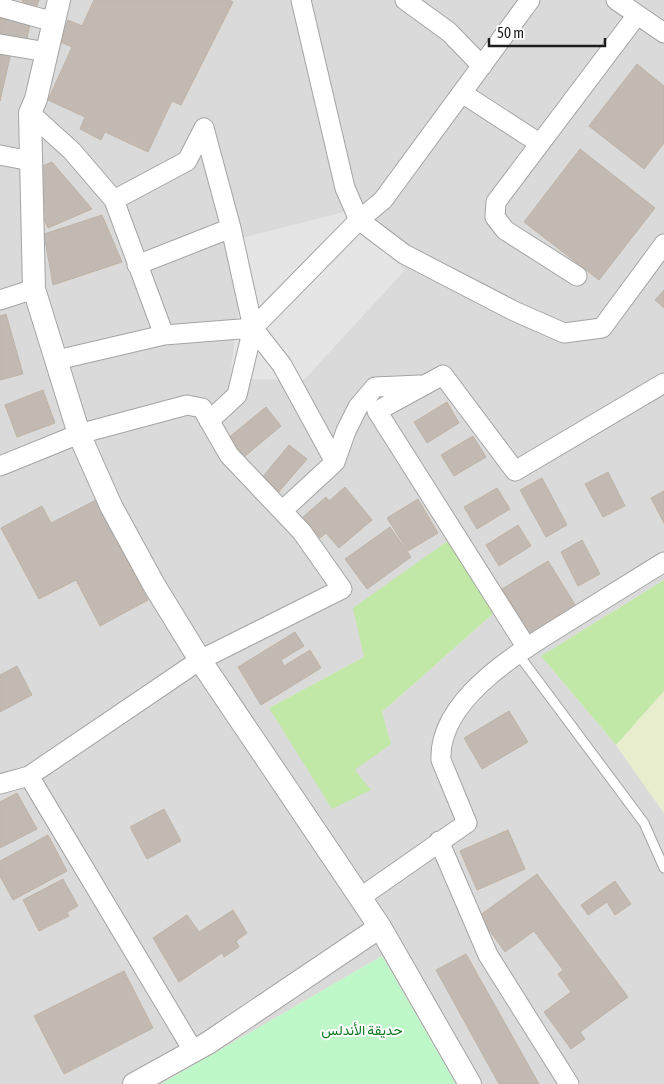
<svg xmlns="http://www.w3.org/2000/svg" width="664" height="1084" viewBox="0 0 664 1084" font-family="'Asap Condensed',Vazirmatn,sans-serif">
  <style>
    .residential { fill: #dbdada; fill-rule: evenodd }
    .farmland { fill: #e8edcd }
    .grass { fill: #c2e8a8 }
    .park { fill: #bff8c8 }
    .parking { fill: #e5e5e5 }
    .building { fill: #c2bab2; stroke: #bfb3a5 }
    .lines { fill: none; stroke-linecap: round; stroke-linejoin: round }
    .service-casing { stroke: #a4a4a4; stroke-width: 11 }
    .minor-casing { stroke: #a4a4a4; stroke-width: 21 }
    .tertiary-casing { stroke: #a4a4a4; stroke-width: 24 }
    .service { stroke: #fff; stroke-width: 9 }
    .minor { stroke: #fff; stroke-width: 19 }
    .tertiary { stroke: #fff; stroke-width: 22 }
    .labels { text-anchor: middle; stroke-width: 4; stroke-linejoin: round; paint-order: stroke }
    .park-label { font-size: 14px; fill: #0d781e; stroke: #fff }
  </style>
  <rect width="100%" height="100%" fill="#eeebe2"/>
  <!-- residential -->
  <path class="residential" d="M 0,0 L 664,0 L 664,580 L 541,656 L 616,745 L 664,813 L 664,1084 L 456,1084 L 382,956 L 161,1084 L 0,1084 ZM 495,612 L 382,712 L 390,744 L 354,770 L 269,708 L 364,657 Z"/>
  <!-- farmland -->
  <path class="farmland" d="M 664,691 L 664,813 L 616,745 Z"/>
  <!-- grass -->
  <path class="grass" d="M 449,540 L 495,612 L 382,712 L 391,744 L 355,770 L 371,790 L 332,809 L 269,708 L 364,657 L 353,608 Z
    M 664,580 L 664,691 L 616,745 L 541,656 Z"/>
  <!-- park -->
  <path class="park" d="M 382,956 L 456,1084 L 161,1084 Z"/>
  <!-- parking -->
  <path class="parking" d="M 344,212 L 405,270 L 304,380 L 230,379 L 240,297 L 231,241 Z"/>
  <!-- building -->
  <path class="building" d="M 22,0 L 39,0 L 37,6 L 26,8 Z
    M 94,0 L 229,0 L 233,2 L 181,105 L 172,101 L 148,152 L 105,132 L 101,140 L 80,129 L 85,117 L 48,100 L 72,47 L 58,41 L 68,20 L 82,26 Z
    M 0,11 L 31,19 L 26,43 L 0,39 Z
    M 0,50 L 11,53 L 0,101 Z
    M 637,64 L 664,86 L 664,143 L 644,169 L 589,126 Z
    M 580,149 L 655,208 L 599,280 L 524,222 Z
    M 52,162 L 92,209 L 48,228 L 38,205 L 45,203 L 39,188 L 38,168 Z
    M 102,215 L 122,262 L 53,285 L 44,234 Z
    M 664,290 L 664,308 L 655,300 Z
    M 6,314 L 23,374 L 0,380 L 0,316 Z
    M 43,390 L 55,423 L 17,437 L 5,405 Z
    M 447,402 L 459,423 L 427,443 L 414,422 Z
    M 266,407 L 281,426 L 244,457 L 228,438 Z
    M 473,436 L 486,457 L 454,476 L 441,455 Z
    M 289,445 L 307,459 L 277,494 L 260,480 Z
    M 608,472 L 625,506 L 603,517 L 585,484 Z
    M 542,478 L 567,525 L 546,537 L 520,490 Z
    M 345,487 L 372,520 L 339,548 L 326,533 L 320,538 L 303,517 L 326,497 L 329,501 Z
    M 497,488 L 510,509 L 477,529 L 464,507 Z
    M 664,491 L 664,523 L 651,498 Z
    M 418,499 L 438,533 L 408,551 L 387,518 Z
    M 96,500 L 148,600 L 100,626 L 76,580 L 39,599 L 1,528 L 42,506 L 51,523 Z
    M 518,525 L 531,546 L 499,566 L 486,545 Z
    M 390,527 L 411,557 L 367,589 L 345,559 Z
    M 582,540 L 600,574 L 578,586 L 561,552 Z
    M 548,561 L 579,611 L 533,640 L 502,589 Z
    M 295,632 L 304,646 L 281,660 L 284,666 L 310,650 L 321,668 L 261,705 L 238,667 Z
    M 17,666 L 32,695 L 0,712 L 0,675 Z
    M 509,711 L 528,742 L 482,769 L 464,738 Z
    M 17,793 L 37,829 L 0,848 L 0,802 Z
    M 164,809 L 181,841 L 147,859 L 130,827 Z
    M 508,830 L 525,869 L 477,890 L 460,851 Z
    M 48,835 L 67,871 L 13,900 L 0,876 L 0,861 Z
    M 537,874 L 628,997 L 580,1032 L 585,1039 L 571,1049 L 544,1012 L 571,992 L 558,974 L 563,970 L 534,931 L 505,952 L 479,916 Z
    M 63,879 L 78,906 L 67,912 L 69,916 L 39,931 L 23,900 Z
    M 615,881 L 631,904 L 615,915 L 607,902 L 588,915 L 581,905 Z
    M 233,910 L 247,933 L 236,941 L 239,947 L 224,957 L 222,953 L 179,982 L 153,938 L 187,915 L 199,932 Z
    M 466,954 L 539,1084 L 499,1084 L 436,970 Z
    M 124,971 L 153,1028 L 64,1074 L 34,1016 Z"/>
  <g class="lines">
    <!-- service casing -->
    <g class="service-casing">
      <path id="service" d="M 518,654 L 644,823 L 664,868"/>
    </g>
    <!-- minor casing -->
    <g class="minor-casing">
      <path id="minor" d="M 301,0 L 345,188 L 359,220 L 404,254 L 514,311 L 564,333 L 602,328 L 664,244
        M 405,0 L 449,32 L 482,66
        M 616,0 L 664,33
        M 0,7 L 54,22
        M 0,44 L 47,52
        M 462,93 L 539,143
        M 30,113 L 72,151 L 114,200 L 164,335
        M 204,128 L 231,228 L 253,328
        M 0,155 L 31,161
        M 114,200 L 187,161 L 204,128
        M 137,265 L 231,228
        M 577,276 L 505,230 L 495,217 L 496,202 L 637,15
        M 0,300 L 34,289
        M 57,360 L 164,335 L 253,328 L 359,220 L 383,200 L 530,0
        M 209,421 L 237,395 L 253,328 L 282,365 L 335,462
        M 0,466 L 79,434 L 187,405 L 202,408 L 229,455 L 302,532 L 342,589 L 200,660 L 29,776 L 0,784
        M 282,511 L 335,462 L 346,431 L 358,407 L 375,387 L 420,385
        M 527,648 L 377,411 L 443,375 L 515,471 L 664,383
        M 29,776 L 194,1052
        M 439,841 L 488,955 L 569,1084
        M 361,897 L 467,823 L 441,760 C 438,695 530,646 577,616 C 606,598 635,580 664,562"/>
    </g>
    <!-- tertiary casing -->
    <g class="tertiary-casing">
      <path id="tertiary" d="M 59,0 L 36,99 L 30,113 L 34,289 L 79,434 L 111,506 L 154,585 L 200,660 L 380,927 L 470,1084
        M 134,1084 L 208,1043 L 380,927"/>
    </g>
    <!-- service -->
    <use href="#service" class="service"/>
    <!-- minor -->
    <use href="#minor" class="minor"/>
    <!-- tertiary -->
    <use href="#tertiary" class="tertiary"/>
  </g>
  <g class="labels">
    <!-- park labels -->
    <g class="park-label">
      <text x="362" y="1035">حديقة الأندلس</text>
    </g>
  </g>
  <!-- scale -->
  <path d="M489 38v8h116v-8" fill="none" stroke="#1d1d1d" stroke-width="2.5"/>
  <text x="497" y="38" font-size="15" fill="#1d1d1d" stroke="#ffffff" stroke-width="4" paint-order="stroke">50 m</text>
</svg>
